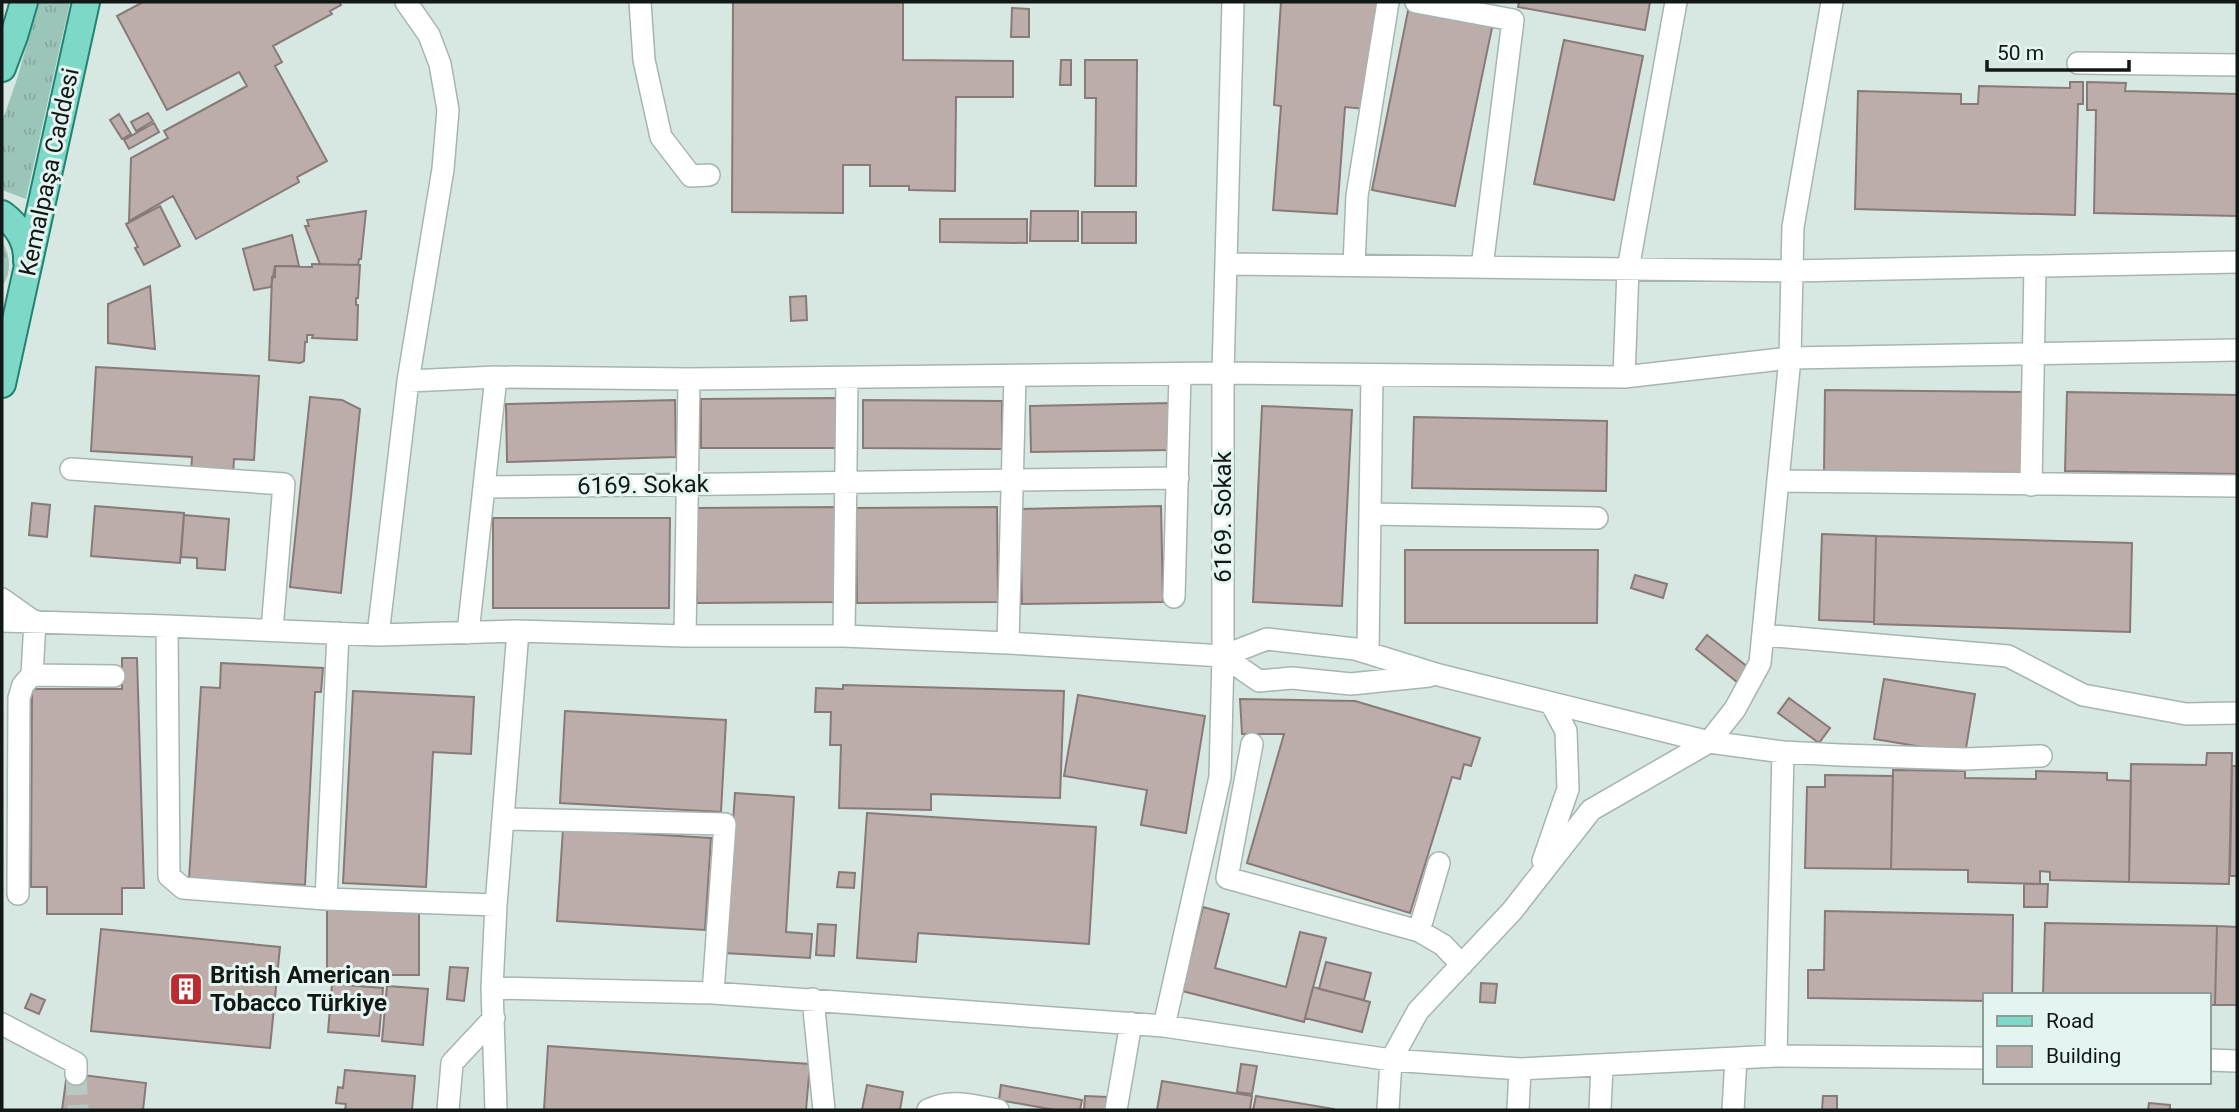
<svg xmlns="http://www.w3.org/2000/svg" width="2239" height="1112" viewBox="0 0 2239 1112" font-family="Roboto,sans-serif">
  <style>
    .grass { fill: url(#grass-tufts) }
    .building { fill: #bcadab; stroke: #887a79; stroke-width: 2 }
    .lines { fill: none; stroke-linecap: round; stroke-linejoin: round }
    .minor-tunnel { stroke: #b9c8c3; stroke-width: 21; stroke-dasharray: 21 10; stroke-linecap: butt }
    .minor-casing { stroke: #a6b5b1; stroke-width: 24 }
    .major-casing { stroke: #208471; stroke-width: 30 }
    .minor { stroke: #fff; stroke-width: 21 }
    .major { stroke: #7ed8c7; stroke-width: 26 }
    .labels { text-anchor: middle; stroke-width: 6; stroke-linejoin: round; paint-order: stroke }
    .street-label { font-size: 24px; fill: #121816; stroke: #e4f4f0 }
    .poi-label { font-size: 24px; font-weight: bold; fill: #121816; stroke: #e4f4f0; text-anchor: start }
  </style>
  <defs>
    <pattern id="grass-tufts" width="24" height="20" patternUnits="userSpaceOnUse" patternTransform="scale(1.75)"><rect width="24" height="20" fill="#9cc5ba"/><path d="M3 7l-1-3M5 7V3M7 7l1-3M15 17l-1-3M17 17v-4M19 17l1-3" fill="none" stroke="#85a89f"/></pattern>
  </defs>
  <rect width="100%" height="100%" fill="#d7e7e2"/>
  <!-- grass -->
  <path class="grass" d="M 39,2 L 70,2 L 26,199 L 2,190 L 2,122 L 17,79 Z
    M 2,241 C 11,257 12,272 2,287 Z"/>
  <!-- building -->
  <path class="building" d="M 143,2 L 339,2 L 341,5 L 330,11 L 332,14 L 273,46 L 282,62 L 275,66 L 327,161 L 297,177 L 299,182 L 196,239 L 173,196 L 129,221 L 131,158 L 168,138 L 164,131 L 247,86 L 239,72 L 167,110 L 117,16 Z
    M 733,2 L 903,2 L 903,60 L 1013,61 L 1013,97 L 956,97 L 955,191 L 909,190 L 909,186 L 870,186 L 870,165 L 843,165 L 843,213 L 732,212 Z
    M 1281,2 L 1379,2 L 1365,109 L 1345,107 L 1337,214 L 1273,210 L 1281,106 L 1274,105 Z
    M 1519,2 L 1650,2 L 1645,30 L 1518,7 Z
    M 1409,6 L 1493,23 L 1455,206 L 1372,190 Z
    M 1012,8 L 1029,9 L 1029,37 L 1011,37 Z
    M 1564,40 L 1643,56 L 1614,200 L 1534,184 Z
    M 1061,60 L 1071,60 L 1071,85 L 1060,85 Z
    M 1085,60 L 1137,60 L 1136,186 L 1095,186 L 1096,98 L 1085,98 Z
    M 2070,82 L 2083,82 L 2083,104 L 2078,104 L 2075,215 L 1855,209 L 1858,91 L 1961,94 L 1961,104 L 1978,104 L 1979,86 L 2070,88 Z
    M 2087,82 L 2126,83 L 2125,91 L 2237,94 L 2237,216 L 2094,213 L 2096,110 L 2087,110 Z
    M 148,113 L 153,121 L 136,131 L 131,122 Z
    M 119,114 L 131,134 L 122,139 L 110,120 Z
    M 154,123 L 159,132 L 129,149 L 124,140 Z
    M 160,206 L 180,246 L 144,265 L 135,248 L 138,247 L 126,224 Z
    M 366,211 L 361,259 L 359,259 L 358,265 L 320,264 L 305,226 L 309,226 L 307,220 Z
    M 1031,211 L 1078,211 L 1078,241 L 1030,241 Z
    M 1082,212 L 1136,212 L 1136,243 L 1082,243 Z
    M 940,219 L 1027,219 L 1027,243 L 940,242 Z
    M 292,235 L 299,266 L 275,266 L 271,287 L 254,290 L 243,249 Z
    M 312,264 L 360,265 L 358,298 L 356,298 L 356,305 L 358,305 L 357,340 L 312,338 L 313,335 L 307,335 L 307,342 L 305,342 L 304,361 L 300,363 L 269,360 L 272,277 L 275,277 L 275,266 L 312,267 Z
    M 150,286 L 155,349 L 108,343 L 108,304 Z
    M 806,296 L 807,320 L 791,321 L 790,297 Z
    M 96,367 L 259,376 L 254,460 L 234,459 L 233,475 L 191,472 L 192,457 L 91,451 Z
    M 1825,390 L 2025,392 L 2023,473 L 1824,471 Z
    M 2067,392 L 2237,395 L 2237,474 L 2065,471 Z
    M 310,397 L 342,400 L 360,409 L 341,593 L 290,587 Z
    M 841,398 L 841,448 L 701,448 L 701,399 Z
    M 675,400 L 676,457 L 507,462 L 506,404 Z
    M 863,400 L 1002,401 L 1002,449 L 863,448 Z
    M 1170,403 L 1171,450 L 1031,452 L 1030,406 Z
    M 1262,406 L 1352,410 L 1342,606 L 1253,602 Z
    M 1414,417 L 1607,421 L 1606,491 L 1412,488 Z
    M 32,503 L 50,505 L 47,537 L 29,535 Z
    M 95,506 L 184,513 L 180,563 L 91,556 Z
    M 1161,506 L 1163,602 L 1022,604 L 1020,509 Z
    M 841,507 L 841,602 L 697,603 L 696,508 Z
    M 997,507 L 998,602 L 857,603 L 856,508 Z
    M 184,515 L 229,519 L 225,570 L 197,568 L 197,558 L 181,557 Z
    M 493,518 L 670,518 L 669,608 L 493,608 Z
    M 1822,534 L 1876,536 L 1874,622 L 1819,620 Z
    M 1876,536 L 2132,543 L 2130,632 L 1874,624 Z
    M 1405,550 L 1598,550 L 1597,623 L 1405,623 Z
    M 1635,575 L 1667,584 L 1663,598 L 1631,588 Z
    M 1707,635 L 1749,668 L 1737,682 L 1696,649 Z
    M 122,658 L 137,658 L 144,888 L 122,888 L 122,914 L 47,914 L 47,887 L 31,887 L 32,689 L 122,689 Z
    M 221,663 L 323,668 L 321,692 L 315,692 L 305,885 L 189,879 L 201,687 L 220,688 Z
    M 1884,679 L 1975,694 L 1965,754 L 1874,739 Z
    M 843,685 L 1064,691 L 1060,798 L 931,794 L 931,810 L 839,808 L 841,745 L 830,745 L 831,712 L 815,712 L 816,688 L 843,689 Z
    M 353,691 L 474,697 L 471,754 L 433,752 L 426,887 L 343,883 Z
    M 1078,695 L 1205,716 L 1186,833 L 1141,825 L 1147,790 L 1064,776 Z
    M 1789,698 L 1830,728 L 1819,743 L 1778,713 Z
    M 1240,699 L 1355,701 L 1480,738 L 1471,766 L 1464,764 L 1460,779 L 1452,777 L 1410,913 L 1247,863 L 1284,734 L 1242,734 Z
    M 565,711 L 726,720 L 721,812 L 560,803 Z
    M 2207,753 L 2232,753 L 2229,884 L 2129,882 L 2131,764 L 2206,765 Z
    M 2232,766 L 2237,766 L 2237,876 L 2230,876 Z
    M 1893,770 L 1965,771 L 1965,778 L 2036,779 L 2036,771 L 2107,773 L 2107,780 L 2131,781 L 2129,882 L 2050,880 L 2050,872 L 2040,871 L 2040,884 L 1968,882 L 1968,870 L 1891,869 Z
    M 1825,775 L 1893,776 L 1891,869 L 1805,868 L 1807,787 L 1825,787 Z
    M 735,793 L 794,797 L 786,932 L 812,934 L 810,958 L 724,953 Z
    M 867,813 L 1096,827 L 1089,944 L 918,933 L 916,962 L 857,958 Z
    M 563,829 L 711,838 L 705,930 L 557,921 Z
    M 839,872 L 855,873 L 854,888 L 837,887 Z
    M 2024,884 L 2048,884 L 2047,907 L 2024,907 Z
    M 327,906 L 419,906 L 419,975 L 327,975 Z
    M 1203,907 L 1229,914 L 1215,968 L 1286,987 L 1300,932 L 1326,938 L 1304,1022 L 1182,991 Z
    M 1825,911 L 2013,915 L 2012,995 L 1985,995 L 1985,1001 L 1808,998 L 1808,970 L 1824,970 Z
    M 2045,923 L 2217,926 L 2215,1005 L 2209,1005 L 2209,995 L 2043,995 Z
    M 818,924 L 836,925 L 834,956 L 816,955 Z
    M 2217,926 L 2237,927 L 2237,1005 L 2215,1005 Z
    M 101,929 L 280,947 L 270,1048 L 91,1031 Z
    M 1326,962 L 1371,973 L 1364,1000 L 1319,989 Z
    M 450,967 L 468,968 L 464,1001 L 447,999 Z
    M 1481,983 L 1497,984 L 1495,1003 L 1480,1002 Z
    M 332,984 L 383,988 L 379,1036 L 328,1032 Z
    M 387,986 L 428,989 L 423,1045 L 382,1041 Z
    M 1313,987 L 1370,1002 L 1362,1032 L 1305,1018 Z
    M 31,994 L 45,1000 L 39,1014 L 25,1008 Z
    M 548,1046 L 810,1064 L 806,1110 L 544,1110 Z
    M 1241,1064 L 1257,1066 L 1252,1094 L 1237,1092 Z
    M 345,1070 L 415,1076 L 412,1110 L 345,1110 L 346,1104 L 336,1103 L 338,1087 L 343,1088 Z
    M 67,1073 L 146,1083 L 143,1110 L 62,1110 Z
    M 1162,1081 L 1252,1096 L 1250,1110 L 1157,1110 Z
    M 867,1085 L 903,1092 L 900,1110 L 862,1110 Z
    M 1001,1085 L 1082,1100 L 1080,1110 L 1055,1110 L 999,1100 Z
    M 1085,1096 L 1108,1097 L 1107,1110 L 1084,1110 Z
    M 1256,1096 L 1334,1109 L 1334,1110 L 1253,1110 Z
    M 1823,1096 L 1837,1096 L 1837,1110 L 1822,1110 Z
    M 2149,1103 L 2170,1105 L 2170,1110 L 2148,1110 Z"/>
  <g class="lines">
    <!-- minor-tunnel -->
    <path class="minor-tunnel" d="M 76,1074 L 78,1110"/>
    <!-- minor casing -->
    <g class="minor-casing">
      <path id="minor" d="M 640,2 L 644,60 L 661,137 L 691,176 L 709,175
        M 1416,2 L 1513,20 L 1482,267
        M 2078,63 L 2237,65
        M 1226,264 L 1792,271 L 2237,262
        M 1354,265 L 1357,196 L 1388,2
        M 1624,377 L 1628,269 L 1676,2
        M 408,381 L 496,377 L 689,379 L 1223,373 L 1624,377 L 1790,358 L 2237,350
        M 71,469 L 284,484 L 272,630
        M 1778,481 L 2237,486
        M 2031,485 L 2035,267
        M 485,487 L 1178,478
        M 1370,514 L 1597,518
        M 1174,597 L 1180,374
        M 2,599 L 33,621
        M 2,621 L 167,626 L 378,635 L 518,631 L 685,636 L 844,636 L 1008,643 L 1223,656 L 1267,639 L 1355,649 L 1439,675 L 1709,742 L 1783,752 L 1840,755 L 1965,759 L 2041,756
        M 167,626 L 169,876 L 183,888 L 326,899 L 496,905
        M 468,633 L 496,377
        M 378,635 L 408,381 L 443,169 L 448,110 L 440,64 L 429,35 L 406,2
        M 1763,635 L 2008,656 L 2083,695 L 2186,714 L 2237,713
        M 685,636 L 689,379
        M 844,636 L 847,378
        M 1008,643 L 1015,376
        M 1368,653 L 1372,375
        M 1223,656 L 1259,681 L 1292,678 L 1351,684 L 1429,676
        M 32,675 L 35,621
        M 1252,744 L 1227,878 L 1419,931 L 1443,945 L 1462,965
        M 503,819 L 725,824 L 713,993
        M 1543,861 L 1568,789 L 1566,731 L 1551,703
        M 18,894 L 19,698 L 23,685 L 32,675 L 114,676
        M 326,899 L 338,633
        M 1419,931 L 1439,863
        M 492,988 L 713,993 L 1164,1026 L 1391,1060 L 1520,1069 L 1776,1056 L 1985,1058
        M 813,999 L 824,1110
        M 2,1024 L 76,1063 L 76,1074
        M 1164,1026 L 1220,777 L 1223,656 L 1223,373 L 1233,2
        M 1776,1056 L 1783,752
        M 2209,1060 L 2237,1061
        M 448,1110 L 452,1063 L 494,1018
        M 496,1110 L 492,988 L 496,905 L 518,631
        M 928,1110 C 952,1098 973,1106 998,1110
        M 1116,1110 L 1131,1023
        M 1388,1110 L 1391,1060 L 1418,1011 L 1512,911 L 1591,810 L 1709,742 L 1735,709 L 1760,663 L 1790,358 L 1793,227 L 1832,2
        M 1518,1110 L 1520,1069
        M 1600,1110 L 1602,1066
        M 1733,1110 L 1736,1058"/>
    </g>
    <!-- major casing -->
    <g class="major-casing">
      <path id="major" d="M 2,68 L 14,36 L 24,2
        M 2,214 C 17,225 28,241 27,261
        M 2,384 L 86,2"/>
    </g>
    <!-- minor -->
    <use href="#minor" class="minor"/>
    <!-- major -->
    <use href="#major" class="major"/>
  </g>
  <!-- icons -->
  <defs>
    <g id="building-square" transform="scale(1.75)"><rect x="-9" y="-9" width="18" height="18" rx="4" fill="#bb2b2f" stroke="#e4f4f0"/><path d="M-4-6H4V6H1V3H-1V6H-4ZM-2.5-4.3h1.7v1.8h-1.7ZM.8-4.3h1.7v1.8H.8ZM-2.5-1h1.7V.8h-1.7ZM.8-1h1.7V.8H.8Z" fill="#fff"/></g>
  </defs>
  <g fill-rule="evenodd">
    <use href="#building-square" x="186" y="989"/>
  </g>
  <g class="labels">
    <!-- street labels -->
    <g class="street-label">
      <text transform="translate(49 172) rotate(-78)" y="8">Kemalpaşa Caddesi</text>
      <text transform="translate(643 485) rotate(-1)" y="8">6169. Sokak</text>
      <text transform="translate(1223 517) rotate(-90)" y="8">6169. Sokak</text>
    </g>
    <!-- poi labels -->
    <g class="poi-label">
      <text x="210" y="983">British American<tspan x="210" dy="28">Tobacco Türkiye</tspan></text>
    </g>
  </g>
  <!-- border -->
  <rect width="2239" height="1112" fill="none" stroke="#121816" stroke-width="7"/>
  <!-- legend -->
  <rect x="1983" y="993" width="228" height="91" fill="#e4f4f0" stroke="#909c99" stroke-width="2"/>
  <rect x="1997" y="1016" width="35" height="10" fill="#7ed8c7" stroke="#909c99" stroke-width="2"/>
  <text x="2046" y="1028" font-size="21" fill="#121816">Road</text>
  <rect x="1997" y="1046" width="35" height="21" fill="#bcadab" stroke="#909c99" stroke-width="2"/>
  <text x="2046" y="1063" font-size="21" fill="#121816">Building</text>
  <!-- scale -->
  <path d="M1987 60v10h142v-10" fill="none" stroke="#121816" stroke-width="3.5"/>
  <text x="1997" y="60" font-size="21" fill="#121816" stroke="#e4f4f0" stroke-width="5" paint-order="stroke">50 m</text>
</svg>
